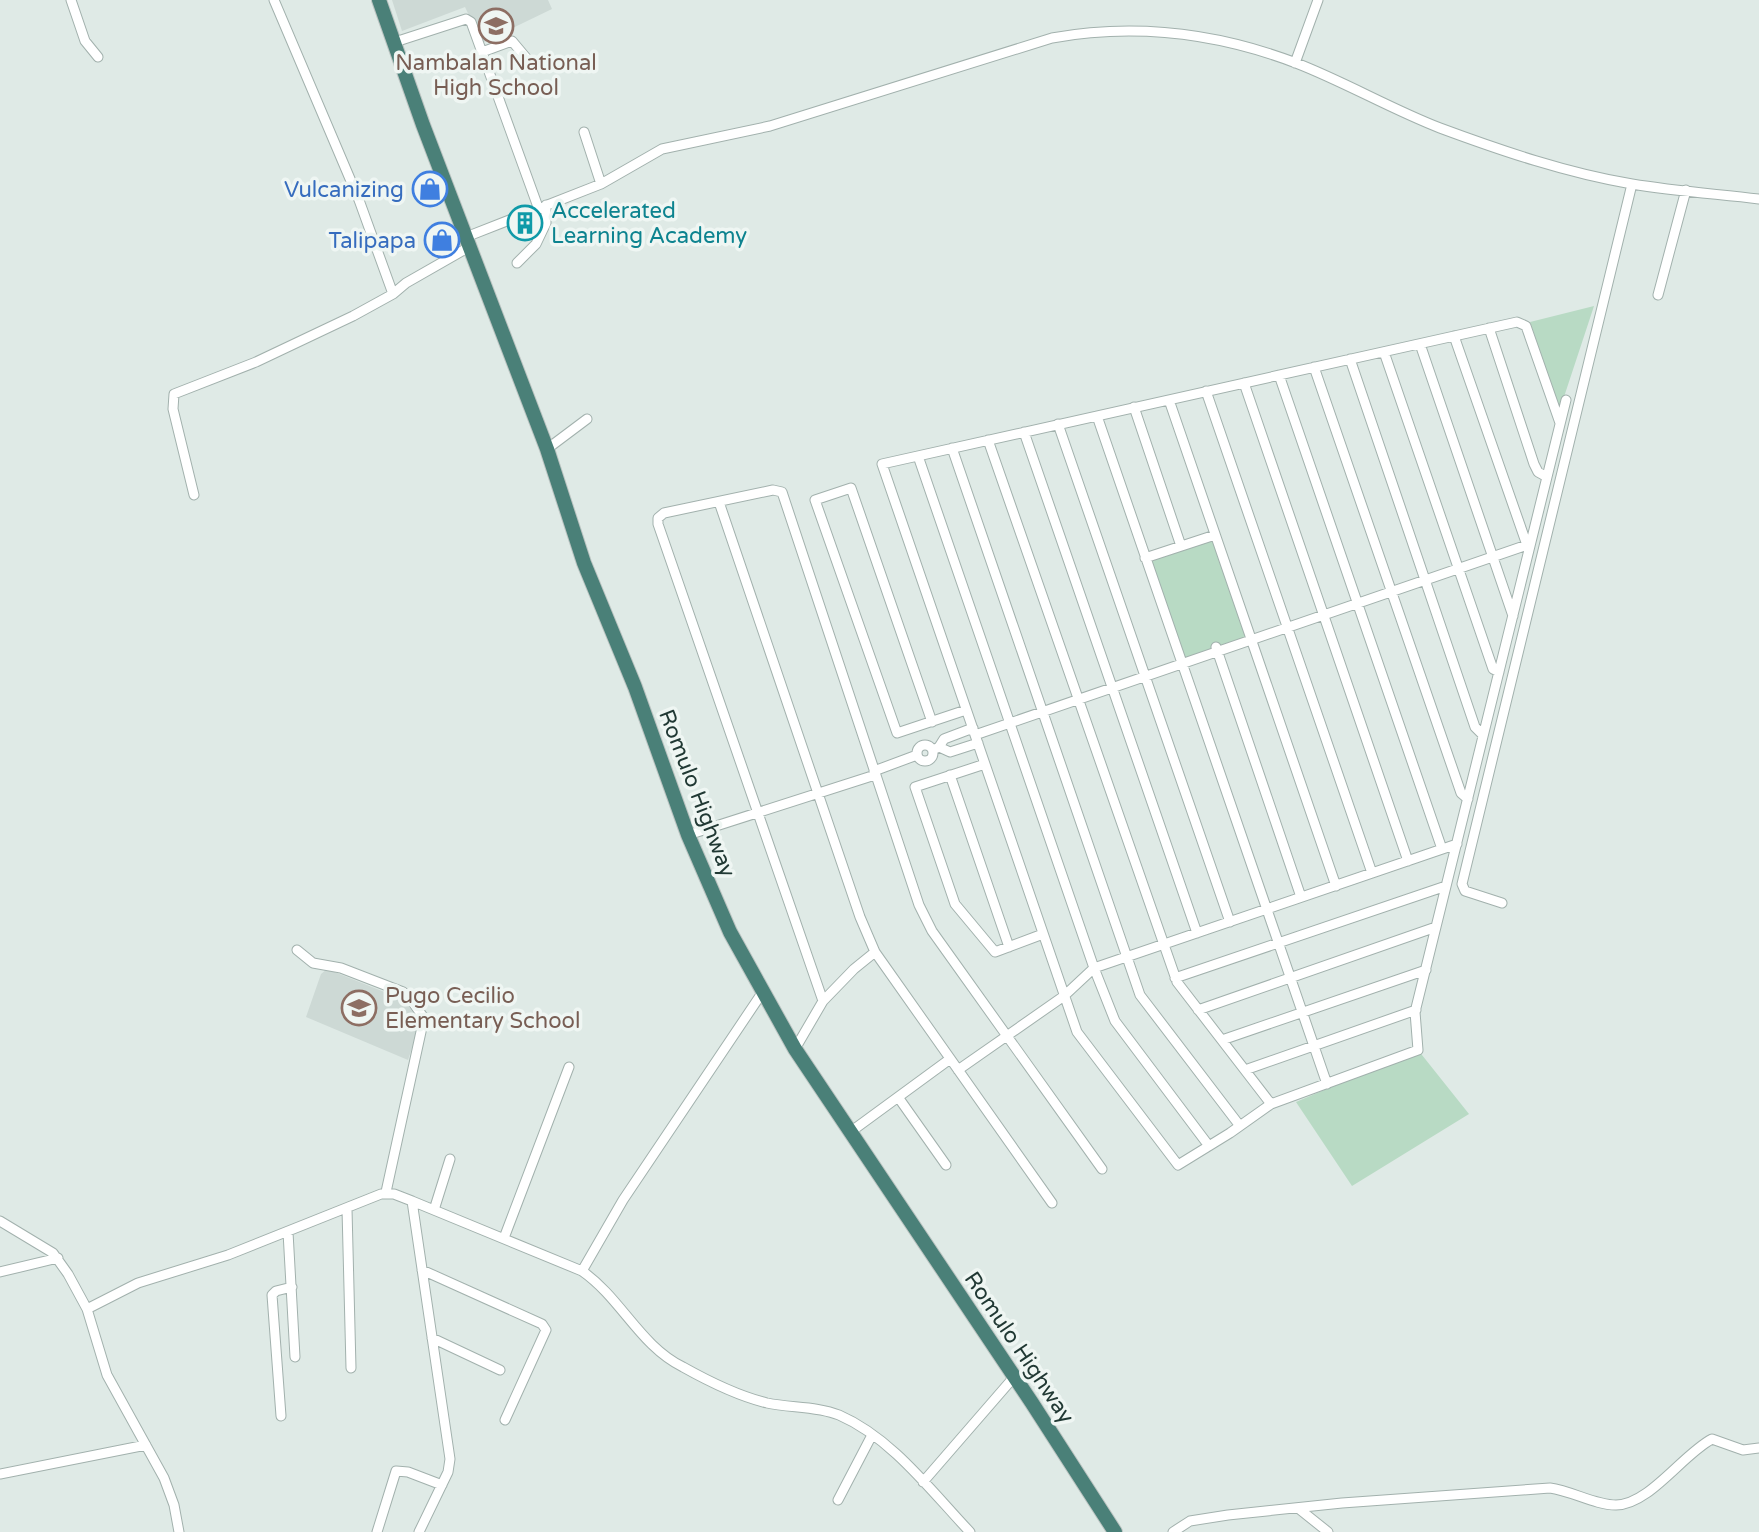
<svg xmlns="http://www.w3.org/2000/svg" width="1759" height="1532" viewBox="0 0 1759 1532" font-family="'Varela Round',sans-serif">
  <style>
    .built { fill: #cdd9d5 }
    .green { fill: #b8dac4 }
    .lines { fill: none; stroke-linecap: round; stroke-linejoin: round }
    .minor-casing { stroke: #a2b1ad; stroke-width: 11 }
    .trunk-casing { stroke: #bcc4c2; stroke-width: 16 }
    .minor { stroke: #fff; stroke-width: 9 }
    .trunk { stroke: #4a8078; stroke-width: 14 }
    .labels { text-anchor: middle; stroke-width: 7; stroke-linejoin: round; paint-order: stroke }
    .education-label { font-size: 22px; fill: #785e54; stroke: #eff6f3 }
    .shop-label { font-size: 22px; fill: #366cbe; stroke: #eff6f3; text-anchor: end }
    .culture-label { font-size: 22px; fill: #0d838f; stroke: #eff6f3; text-anchor: start }
    .street-label { font-size: 22px; fill: #213934; stroke: #eff6f3 }
  </style>
  <rect width="100%" height="100%" fill="#dfeae6"/>
  <!-- built -->
  <path class="built" d="M 392,0 L 548,0 L 552,9 L 482,43 L 465,7 L 402,31 Z
    M 327,969 L 402,999 L 421,1021 L 408,1060 L 306,1017 L 321,974 Z"/>
  <!-- green -->
  <path class="green" d="M 1594,306 L 1560,409 L 1530,322 Z
    M 1214,538 L 1247,638 L 1185,659 L 1149,559 Z
    M 1418,1050 L 1469,1114 L 1352,1186 L 1296,1102 Z"/>
  <g class="lines">
    <!-- minor casing -->
    <g class="minor-casing">
      <path id="minor" d="M 71,0 L 85,41 L 98,57
        M 274,0 L 359,200 L 393,294
        M 395,42 L 466,19 L 471,22 L 538,207
        M 482,52 L 512,41 L 533,66
        M 1295,63 L 1318,0
        M 584,132 L 601,184
        M 466,237 L 601,184 L 662,149 L 770,126 L 1052,38 C 1135,23 1217,33 1296,63 C 1345,82 1391,109 1440,128 C 1502,151 1567,173 1632,184 C 1674,191 1717,194 1759,199
        M 517,263 L 536,244 L 546,223 L 546,205
        M 1658,295 L 1686,190
        M 1489,328 L 1534,464 L 1538,472 L 1547,477
        M 1454,336 L 1528,548
        M 1420,344 L 1513,616
        M 1384,352 L 1493,669 L 1499,672
        M 1350,359 L 1475,727 L 1483,735
        M 1314,367 L 1461,793 L 1468,799
        M 1279,375 L 1442,849
        M 1244,383 L 1408,861
        M 1206,391 L 1372,873
        M 1169,400 L 1336,886
        M 1134,407 L 1181,546
        M 1097,416 L 1327,1084
        M 1560,423 L 1526,326 L 1517,322 L 882,464 L 1077,1032 L 1178,1165 L 1230,1133 L 1271,1104 L 1418,1050 L 1415,1012 L 1566,400
        M 1058,424 L 1230,922
        M 1024,432 L 1197,933
        M 988,440 L 1177,982 L 1271,1104
        M 952,448 L 1140,995 L 1240,1126
        M 547,449 L 587,419
        M 918,456 L 1094,968 L 1115,1021 L 1209,1146
        M 194,495 L 173,409 L 174,394 L 256,362 L 353,316 L 393,294 L 406,283 L 469,247
        M 719,502 L 860,917 L 875,952 L 1052,1203
        M 1145,558 L 1215,535
        M 1216,647 L 1301,897
        M 932,722 L 851,488 L 815,500 L 897,733 L 966,710
        M 975,735 L 1530,544
        M917 753a8 8 0 1 1 16 0a8 8 0 1 1-16 0Z
        M 939,747 L 950,752 L 978,743
        M 933,750 L 939,747 L 944,739 L 973,728
        M 985,764 L 915,787 L 955,904 L 995,952 L 1043,934
        M 874,771 L 917,755
        M 950,775 L 1009,947
        M 688,835 L 875,775
        M 1502,903 L 1465,891 L 1462,884 L 1632,184
        M 297,950 L 313,963 L 341,968 L 403,992 L 409,997 L 424,1018 L 386,1192
        M 875,952 L 854,969 L 823,1001 L 658,524 L 658,518 L 664,513 L 773,490 L 782,492 L 919,905 L 932,931 L 1102,1169
        M 1175,978 L 1446,886
        M 1198,1010 L 1436,927
        M 1222,1040 L 1426,970
        M 795,1049 L 823,1001
        M 958,1070 L 1064,996 L 1094,968 L 1457,844
        M 1245,1070 L 1416,1010
        M 898,1097 L 946,1165
        M 849,1133 L 950,1059
        M 347,1209 L 351,1368
        M 434,1210 L 450,1159
        M 0,1221 L 53,1253 L 68,1274 L 87,1309 L 107,1375 L 164,1478 L 174,1505 L 179,1532
        M 288,1232 L 295,1357
        M 504,1238 L 569,1067
        M 422,1270 L 542,1324 L 546,1330 L 505,1420
        M 582,1271 L 623,1200 L 762,993
        M 0,1272 L 58,1258
        M 87,1309 L 138,1283 L 228,1255 L 381,1194 L 394,1194 L 412,1201
        M 432,1338 L 500,1370
        M 281,1416 L 272,1295 L 276,1291 L 292,1287
        M 0,1474 L 146,1445
        M 923,1482 L 1014,1377
        M 838,1500 L 872,1435
        M 1298,1508 L 1328,1532
        M 377,1532 L 396,1471 L 408,1472 L 442,1485
        M 419,1532 L 448,1472 L 450,1459 L 412,1201 L 582,1271 C 621,1298 640,1346 683,1367 C 708,1381 738,1396 767,1403 C 790,1408 817,1406 839,1415 C 892,1438 931,1491 970,1532
        M 1173,1532 L 1190,1521 L 1228,1515 L 1342,1503 L 1550,1488 C 1572,1491 1595,1505 1616,1505 C 1649,1505 1683,1454 1712,1439 L 1743,1450 L 1759,1448"/>
    </g>
    <!-- trunk casing -->
    <g class="trunk-casing">
      <path id="trunk" d="M 379,0 L 423,125 L 547,449 L 584,563 L 635,687 L 688,835 L 730,932 L 795,1049 L 1032,1403 L 1115,1532"/>
    </g>
    <!-- minor -->
    <use href="#minor" class="minor"/>
    <!-- trunk -->
    <use href="#trunk" class="trunk"/>
  </g>
  <!-- icons -->
  <defs>
    <g id="school-ring" transform="scale(1.8)"><circle r="9.5" fill="#eff6f3" stroke="#8d6e63" stroke-width="1.5"/><path d="M0-5L7-2L0 1L-7-2ZM-4 1L0 2.5L4 1V4Q0 6-4 4Z" fill="#8d6e63"/></g>
    <g id="shop-ring" transform="scale(1.8)"><circle r="9.5" fill="#eff6f3" stroke="#3f7fe0" stroke-width="1.5"/><path d="M-5-2.5h2.3a2.7 3.5 0 0 1 5.4 0H5L5.5 6h-11ZM-1.5-2.5h3a1.5 2.3 0 0 0-3 0Z" fill="#3f7fe0"/></g>
    <g id="building-ring" transform="scale(1.8)"><circle r="9.5" fill="#eff6f3" stroke="#0f9aa8" stroke-width="1.5"/><path d="M-4-6H4V6H1V3H-1V6H-4ZM-2.5-4.3h1.7v1.8h-1.7ZM.8-4.3h1.7v1.8H.8ZM-2.5-1h1.7V.8h-1.7ZM.8-1h1.7V.8H.8Z" fill="#0f9aa8"/></g>
  </defs>
  <g fill-rule="evenodd">
    <use href="#school-ring" x="496" y="26"/>
    <use href="#shop-ring" x="430" y="189"/>
    <use href="#building-ring" x="525" y="223"/>
    <use href="#shop-ring" x="442" y="240"/>
    <use href="#school-ring" x="359" y="1008"/>
  </g>
  <g class="labels">
    <!-- education labels -->
    <g class="education-label">
      <text x="496" y="70">Nambalan National<tspan x="496" dy="25">High School</tspan></text>
      <text x="385" y="1003" text-anchor="start">Pugo Cecilio<tspan x="385" dy="25">Elementary School</tspan></text>
    </g>
    <!-- shop labels -->
    <g class="shop-label">
      <text x="404" y="197">Vulcanizing</text>
      <text x="416" y="248">Talipapa</text>
    </g>
    <!-- culture labels -->
    <g class="culture-label">
      <text x="551" y="218">Accelerated<tspan x="551" dy="25">Learning Academy</tspan></text>
    </g>
    <!-- street labels -->
    <g class="street-label">
      <text transform="translate(698 793) rotate(69)" y="8">Romulo Highway</text>
      <text transform="translate(1020 1347) rotate(56)" y="8">Romulo Highway</text>
    </g>
  </g>
</svg>
